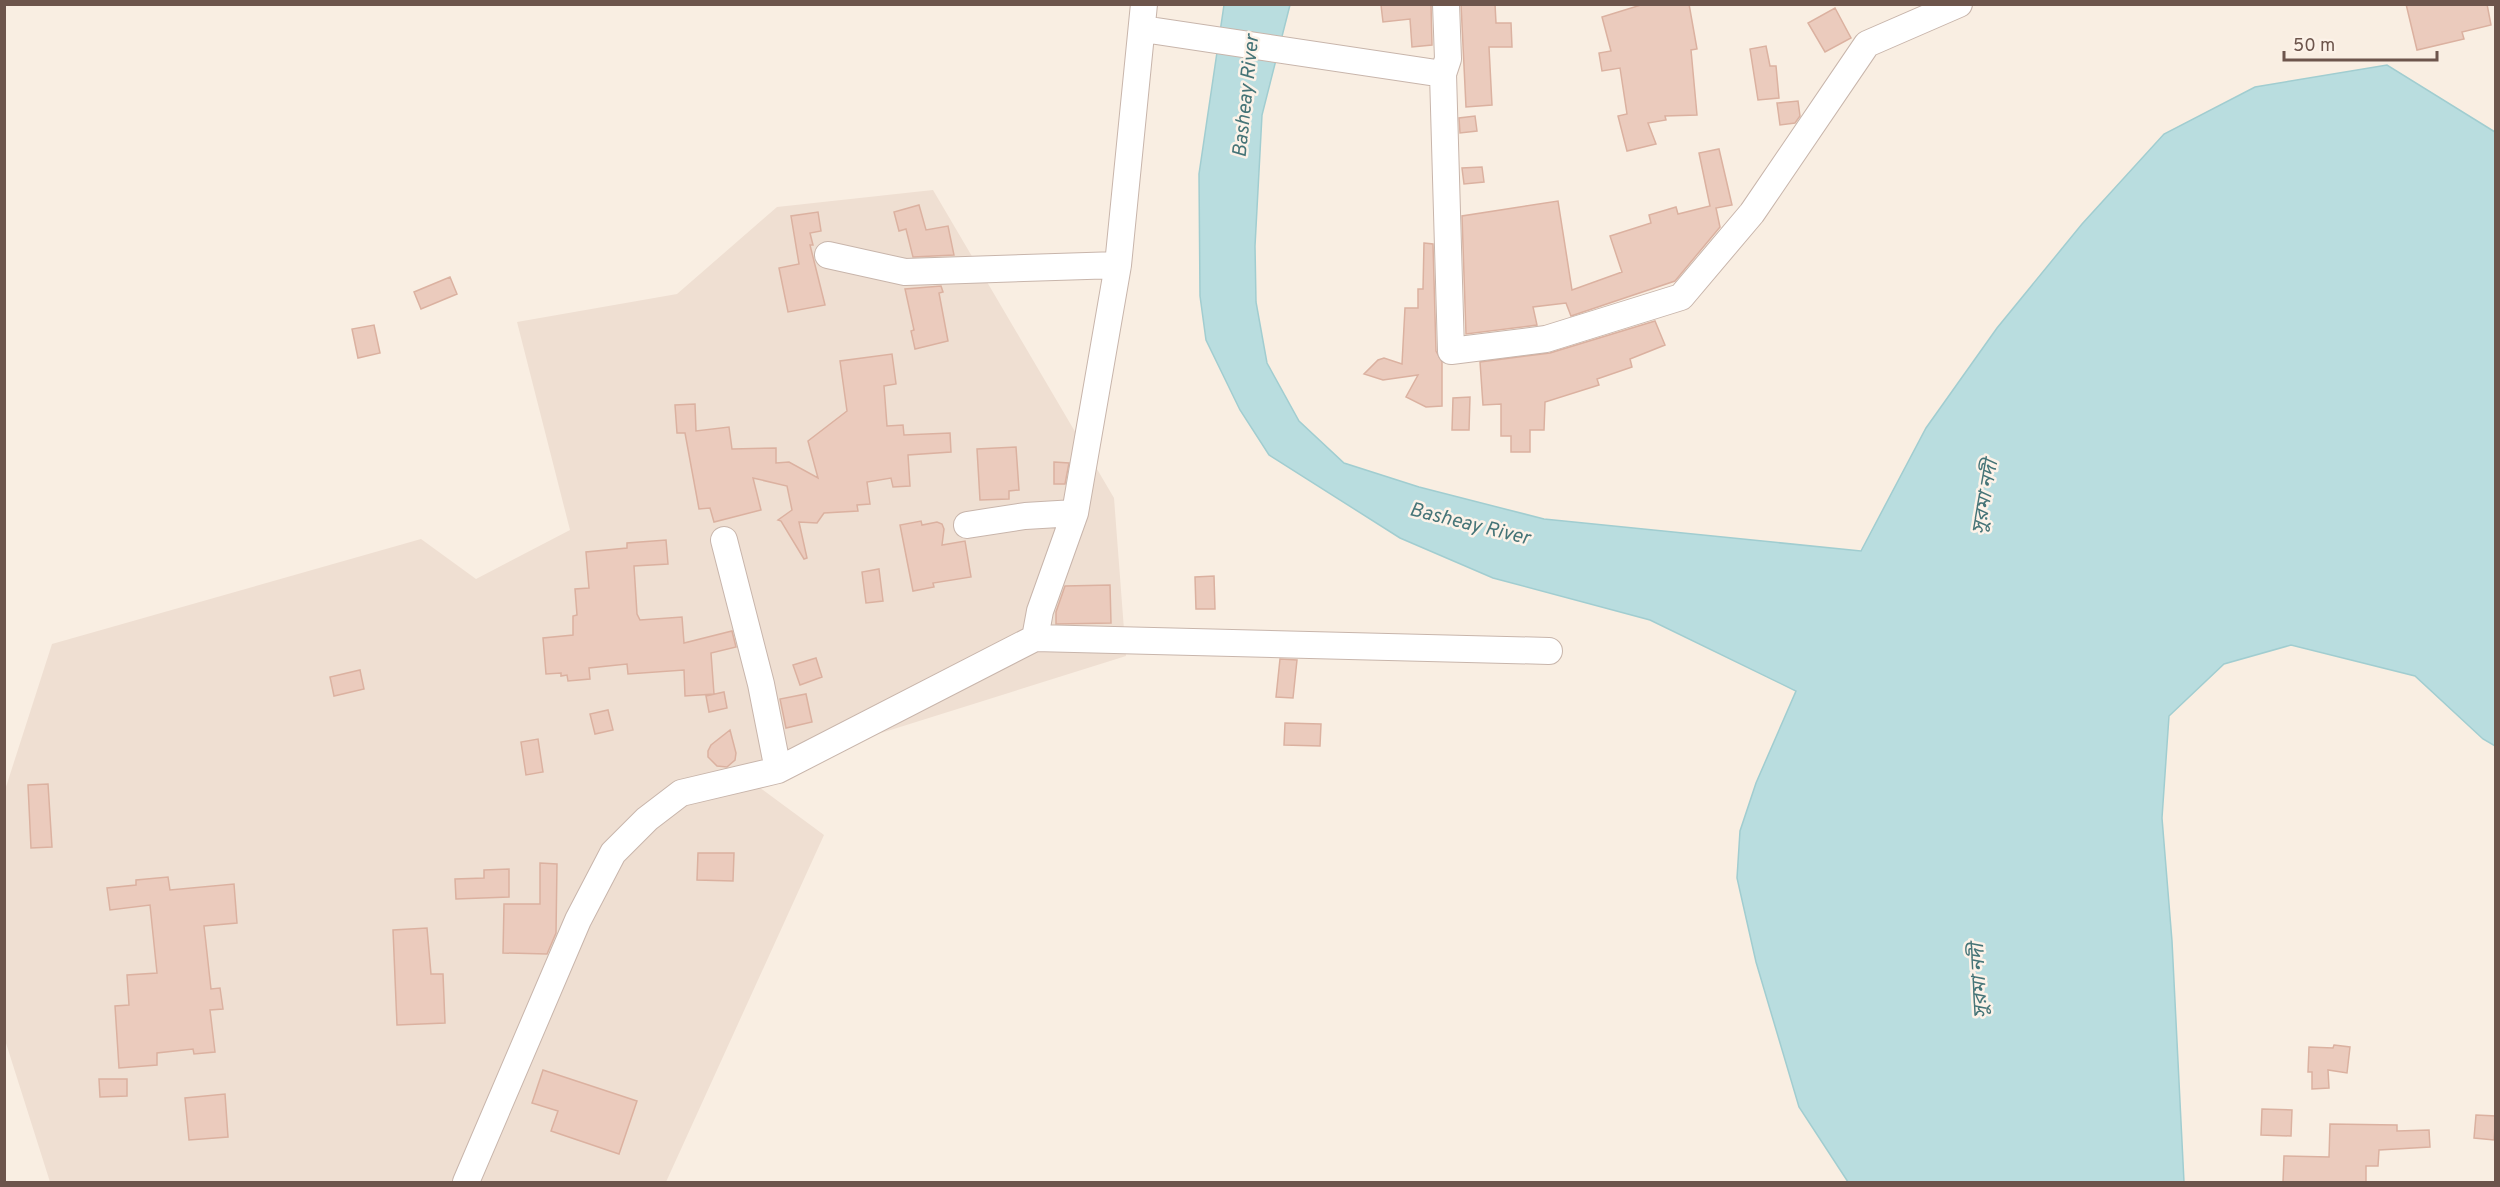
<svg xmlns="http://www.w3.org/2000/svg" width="2500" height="1187" viewBox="0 0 2500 1187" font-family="Overpass,'Noto Sans Bengali',sans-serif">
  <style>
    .residential { fill: #efdfd2 }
    .water { fill: #b9dddf; stroke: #a1cdd0; stroke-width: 1.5 }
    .building { fill: #ebcbbd; stroke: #dbb1a0; stroke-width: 1.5 }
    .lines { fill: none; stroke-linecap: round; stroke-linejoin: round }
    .minor-casing { stroke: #c8b5ab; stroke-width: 28 }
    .minor { stroke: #fff; stroke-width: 26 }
    .labels { text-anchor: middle; stroke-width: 5; stroke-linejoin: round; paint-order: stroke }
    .water-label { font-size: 20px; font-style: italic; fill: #457477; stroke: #fcf2e8 }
  </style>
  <rect width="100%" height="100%" fill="#f9eee2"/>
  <!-- residential -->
  <path class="residential" d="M 933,190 L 1114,498 L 1126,656 L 744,776 L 824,835 L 666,1182 L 50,1182 L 5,1040 L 5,790 L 52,644 L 421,539 L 476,579 L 570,530 L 517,322 L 677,294 L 777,207 Z"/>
  <!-- water -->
  <path class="water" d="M 1224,5 L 1290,5 L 1262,115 L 1255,246 L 1256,302 L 1267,363 L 1299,421 L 1344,463 L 1419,487 L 1544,519 L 1861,551 L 1926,428 L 1997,328 L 2082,224 L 2164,134 L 2255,87 L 2387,65 L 2495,132 L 2495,746 L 2483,739 L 2415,676 L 2291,645 L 2224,664 L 2169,716 L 2162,818 L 2172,941 L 2184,1182 L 1848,1182 L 1799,1107 L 1756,962 L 1737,878 L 1740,831 L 1756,783 L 1796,691 L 1650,620 L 1493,578 L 1400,538 L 1269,455 L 1240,410 L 1206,340 L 1200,296 L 1199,174 Z"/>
  <!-- building -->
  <path class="building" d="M 1426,4 L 1431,4 L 1432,45 L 1412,47 L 1410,19 L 1383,22 L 1381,5 Z
    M 1461,4 L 1495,4 L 1496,23 L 1511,23 L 1512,47 L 1489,47 L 1492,105 L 1466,107 Z
    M 1644,4 L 1689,4 L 1697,49 L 1691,50 L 1697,115 L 1665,116 L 1666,120 L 1648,123 L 1656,144 L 1627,151 L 1618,116 L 1627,114 L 1620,68 L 1602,71 L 1599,53 L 1611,51 L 1602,17 Z
    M 2406,4 L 2487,4 L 2491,25 L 2462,32 L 2464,39 L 2417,50 Z
    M 1835,8 L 1851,38 L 1825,52 L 1808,23 Z
    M 1766,46 L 1770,66 L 1776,66 L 1779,98 L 1758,100 L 1750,49 Z
    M 1798,101 L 1800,116 L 1795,123 L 1780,125 L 1777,103 Z
    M 1475,116 L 1477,131 L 1460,133 L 1459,118 Z
    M 1719,149 L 1732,205 L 1716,208 L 1720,227 L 1675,281 L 1571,316 L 1566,303 L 1533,307 L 1537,325 L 1466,334 L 1462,216 L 1558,201 L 1572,290 L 1622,272 L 1610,236 L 1651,223 L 1649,215 L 1676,207 L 1678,214 L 1710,206 L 1699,153 Z
    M 1482,167 L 1484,182 L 1464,184 L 1462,168 Z
    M 919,205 L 926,230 L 948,226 L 954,255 L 913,257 L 906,229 L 899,231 L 894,212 Z
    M 818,212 L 821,231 L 810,233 L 813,245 L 810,245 L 825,305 L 788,312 L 779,268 L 799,264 L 791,216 Z
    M 1424,243 L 1433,244 L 1436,351 L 1442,362 L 1442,406 L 1426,407 L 1406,397 L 1418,375 L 1383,380 L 1364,374 L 1378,360 L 1384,358 L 1402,364 L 1405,308 L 1418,308 L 1418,289 L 1423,289 Z
    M 450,277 L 457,294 L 421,309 L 414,292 Z
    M 941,286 L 943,292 L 939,293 L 948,341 L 915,349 L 911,331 L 914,330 L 905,289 Z
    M 1655,321 L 1665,345 L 1630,359 L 1632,367 L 1597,379 L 1599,385 L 1545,402 L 1544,430 L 1530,430 L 1530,452 L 1511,452 L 1511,436 L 1501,436 L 1501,404 L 1483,405 L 1480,362 L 1550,353 Z
    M 374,325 L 380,353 L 358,358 L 352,329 Z
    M 892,354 L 896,384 L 884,386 L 887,426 L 903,425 L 904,435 L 950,433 L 951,452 L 908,455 L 910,486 L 893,487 L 891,478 L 867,482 L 870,504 L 857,505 L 858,511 L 824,513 L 817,523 L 799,522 L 807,558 L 804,559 L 781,521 L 778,520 L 792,510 L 787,486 L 753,478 L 761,510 L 714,522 L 710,508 L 699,509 L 685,433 L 677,433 L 675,405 L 695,404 L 696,431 L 729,427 L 732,449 L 776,448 L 776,463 L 789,462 L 818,478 L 808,441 L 847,411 L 840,361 Z
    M 1470,397 L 1469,430 L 1452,430 L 1453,398 Z
    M 1016,447 L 1019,490 L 1009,491 L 1009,499 L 980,500 L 977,449 Z
    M 1054,462 L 1069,463 L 1065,484 L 1054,484 Z
    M 921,521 L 922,525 L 937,522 L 942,524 L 944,529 L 942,545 L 965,541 L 971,577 L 933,583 L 934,587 L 913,591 L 900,525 Z
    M 666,540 L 668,564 L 634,566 L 637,614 L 640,620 L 682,617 L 684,643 L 732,631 L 736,647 L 711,653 L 714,694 L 685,696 L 684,670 L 628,674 L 627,664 L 589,668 L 590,679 L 568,681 L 567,675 L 561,676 L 561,673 L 546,674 L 543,638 L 573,635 L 573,616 L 577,615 L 575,589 L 589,588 L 586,552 L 627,548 L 627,543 Z
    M 879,569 L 883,601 L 866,603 L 862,572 Z
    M 1214,576 L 1215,609 L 1196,609 L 1195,577 Z
    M 1110,585 L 1111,623 L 1056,624 L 1056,612 L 1065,586 Z
    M 816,658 L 822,677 L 800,685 L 793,665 Z
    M 1280,659 L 1297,660 L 1293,698 L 1276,697 Z
    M 360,670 L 364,689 L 334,696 L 330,677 Z
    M 724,692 L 727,708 L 709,712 L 706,696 Z
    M 806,694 L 812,722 L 786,728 L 780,699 Z
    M 608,710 L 613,730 L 595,734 L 590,714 Z
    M 1285,723 L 1321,724 L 1320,746 L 1284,745 Z
    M 730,730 L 736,753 L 735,760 L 727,767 L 717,766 L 708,757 L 708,751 L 711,745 Z
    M 538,739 L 543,772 L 526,775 L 521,742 Z
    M 48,784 L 52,847 L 31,848 L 28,785 Z
    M 698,853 L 734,853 L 733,881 L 697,880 Z
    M 540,863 L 557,864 L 556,933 L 547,954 L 503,953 L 504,904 L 540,904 Z
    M 509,869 L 509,897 L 456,899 L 455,879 L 484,878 L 484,870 Z
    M 168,877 L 170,890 L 234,884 L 237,923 L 204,926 L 211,989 L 220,988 L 223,1009 L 210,1010 L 215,1052 L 194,1054 L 193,1049 L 157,1053 L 157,1065 L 119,1068 L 115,1006 L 129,1005 L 127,975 L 157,973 L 150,905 L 110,910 L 107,888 L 136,885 L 136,880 Z
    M 427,928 L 431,974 L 443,974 L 445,1023 L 397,1025 L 393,930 Z
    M 2334,1045 L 2350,1047 L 2347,1073 L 2328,1070 L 2329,1088 L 2312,1089 L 2312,1072 L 2308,1072 L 2309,1047 L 2333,1048 Z
    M 543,1070 L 637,1101 L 619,1154 L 551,1131 L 558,1111 L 532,1103 Z
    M 99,1079 L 127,1079 L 127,1096 L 100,1097 Z
    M 225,1094 L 228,1137 L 189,1140 L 185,1098 Z
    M 2262,1109 L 2292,1110 L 2291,1136 L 2261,1135 Z
    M 2476,1115 L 2496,1116 L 2494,1140 L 2474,1138 Z
    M 2330,1124 L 2397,1125 L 2397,1131 L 2429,1130 L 2430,1147 L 2379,1150 L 2378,1166 L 2366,1166 L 2366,1182 L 2283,1182 L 2284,1156 L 2329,1157 Z"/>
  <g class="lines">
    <!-- minor casing -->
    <g class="minor-casing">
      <path id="minor" d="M 1143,29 L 1443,74 L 1448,59 L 1446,4
        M 1443,74 L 1451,351 L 1546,339 L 1681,297 L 1752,213 L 1867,44 L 1959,4
        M 828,255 L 905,272 L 1118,265
        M 967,525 L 1025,516 L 1075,513
        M 724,540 L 761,684 L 778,770
        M 1035,638 L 1549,651
        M 466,1182 L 578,920 L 613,853 L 647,819 L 681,793 L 778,770 L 1035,638 L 1040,611 L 1075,513 L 1118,265 L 1144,4"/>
    </g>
    <!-- minor -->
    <use href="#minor" class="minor"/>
  </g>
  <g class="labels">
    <!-- water labels -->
    <g class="water-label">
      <text transform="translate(1245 96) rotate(-84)" y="7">Basheay River</text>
      <text transform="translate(1984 497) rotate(-80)" y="7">সুরমা নদী</text>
      <text transform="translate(1470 523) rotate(14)" y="7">Basheay River</text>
      <text transform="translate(1978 981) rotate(-93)" y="7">সুরমা নদী</text>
    </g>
  </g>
  <!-- border -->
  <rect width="2500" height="1187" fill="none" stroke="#6d554c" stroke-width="12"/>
  <!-- scale -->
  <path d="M2284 51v9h153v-9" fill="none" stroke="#6d554c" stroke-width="3"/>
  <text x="2293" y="51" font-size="18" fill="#6d554c" stroke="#fcf2e8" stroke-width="4.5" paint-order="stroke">50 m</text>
</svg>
